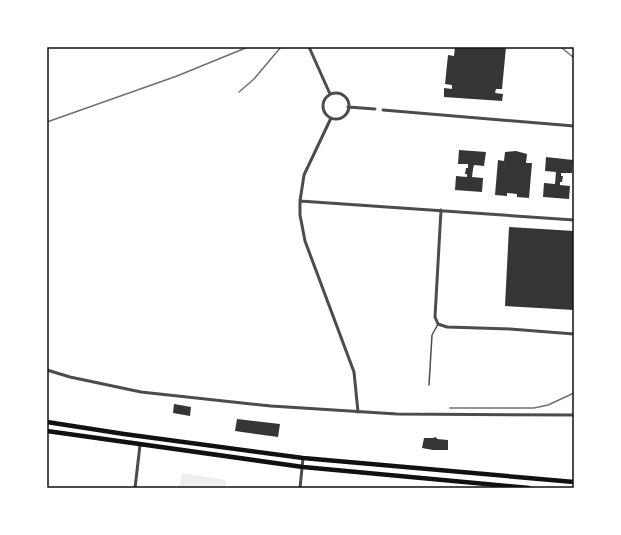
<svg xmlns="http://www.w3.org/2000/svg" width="621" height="535" viewBox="0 0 621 535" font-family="Bitter,serif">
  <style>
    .green { fill: #eee }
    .building { fill: #353535 }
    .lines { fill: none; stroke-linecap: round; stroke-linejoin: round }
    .service { stroke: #4c4c4c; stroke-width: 1.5 }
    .minor { stroke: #4c4c4c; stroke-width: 3 }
    .primary { stroke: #111; stroke-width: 4.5 }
    .rail { stroke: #707070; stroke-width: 1.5 }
    .neatline { fill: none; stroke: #111; stroke-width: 1.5 }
  </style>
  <rect width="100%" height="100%" fill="#fff"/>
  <!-- green -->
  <path class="green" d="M 182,473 L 226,480 L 226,488 L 179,488 Z"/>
  <!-- building -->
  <path class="building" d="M 455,47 L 506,47 L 502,89 L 496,89 L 495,93 L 503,94 L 502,101 L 444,97 L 444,88 L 452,89 L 452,85 L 445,84 L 448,55 L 454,56 Z
    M 459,150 L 486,152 L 484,166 L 474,165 L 473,169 L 472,177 L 483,178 L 482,192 L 455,190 L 456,176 L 467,177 L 467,174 L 465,174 L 466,168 L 468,168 L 468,164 L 458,164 Z
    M 516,151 L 527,154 L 526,163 L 532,163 L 529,198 L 517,197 L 517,194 L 507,193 L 507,196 L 495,195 L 498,160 L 504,161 L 505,152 Z
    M 546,157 L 573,160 L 572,173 L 561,173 L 561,176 L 563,176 L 562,182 L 560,182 L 560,185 L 570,186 L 569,199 L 543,197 L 544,183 L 555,184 L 556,172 L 545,171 Z
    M 509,227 L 574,231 L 574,310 L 505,306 Z
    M 174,404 L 191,407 L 190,416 L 173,413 Z
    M 237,419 L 280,424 L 278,437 L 235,431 Z
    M 434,437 L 437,438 L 437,439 L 448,440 L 448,450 L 433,450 L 422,448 L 424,438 L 434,438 Z"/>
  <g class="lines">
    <!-- service -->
    <path class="service" d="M 429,385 L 432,335 L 438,324"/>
    <!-- minor -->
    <path class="minor" d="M 309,47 L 330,94
      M323 106a13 13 0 1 1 26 0a13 13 0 1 1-26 0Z
      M 348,107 L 375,109
      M 383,110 L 574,126
      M 331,118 L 304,175 L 300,201 L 300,215 L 305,241 L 354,372 L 358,412
      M 300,201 L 574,220
      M 441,210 L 435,317 L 438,324 L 447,327 L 510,329 L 574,334
      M 47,370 L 70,377 L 141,392 L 271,406 L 397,414 L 574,415
      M 135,488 L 140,445
      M 300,488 L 303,458"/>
    <!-- primary -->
    <path class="primary" d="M 47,422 L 124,434 L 303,458 L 574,482
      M 47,431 L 303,467 L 529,488"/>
    <!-- rail -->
    <path class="rail" d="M 561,47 L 574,58
      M 571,47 L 574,49
      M 239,92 L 254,79 L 281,47
      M 47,122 L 177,76 L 248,47
      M 450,408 L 534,408 L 548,405 L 574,393"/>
  </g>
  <!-- border -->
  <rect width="621" height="535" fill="none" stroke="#ffffff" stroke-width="96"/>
  <rect x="48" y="48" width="525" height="439" class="neatline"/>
</svg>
